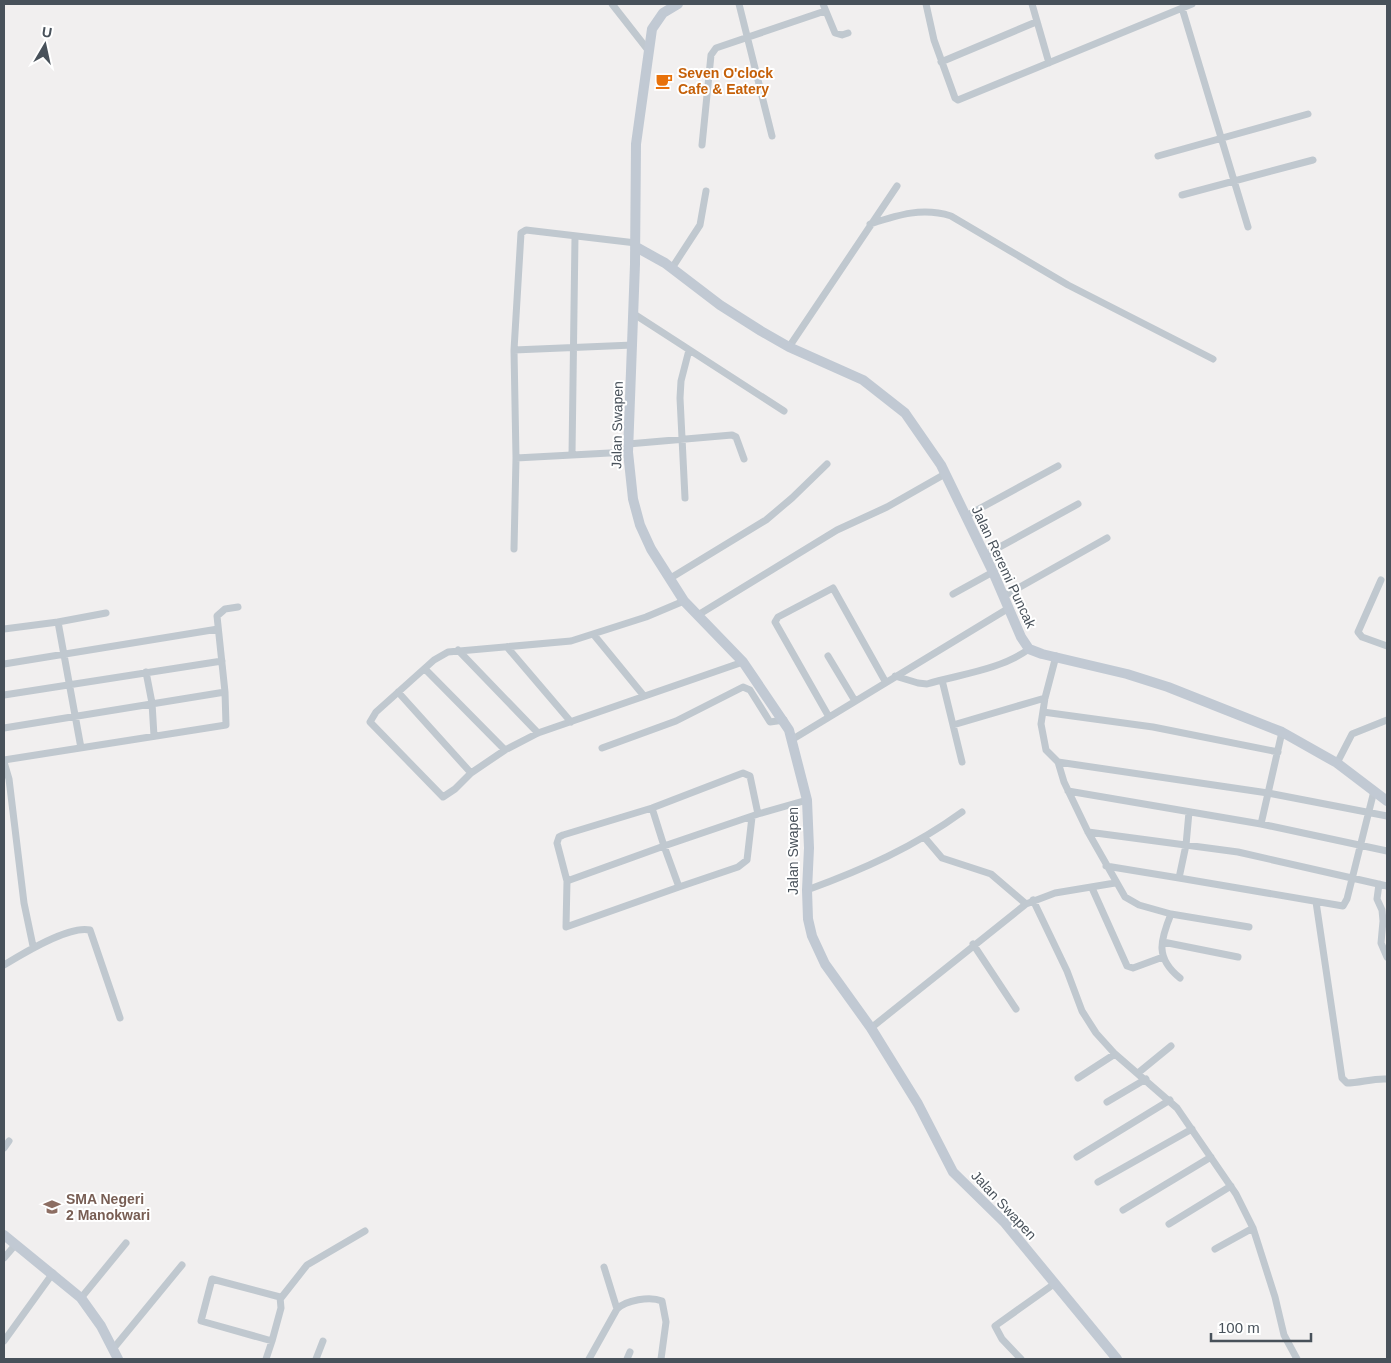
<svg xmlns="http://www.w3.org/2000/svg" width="1391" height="1363" viewBox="0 0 1391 1363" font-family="Helvetica,sans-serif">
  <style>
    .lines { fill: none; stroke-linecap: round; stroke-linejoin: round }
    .street { stroke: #c0c8cf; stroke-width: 7 }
    .secondary { stroke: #c1c9d3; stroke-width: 10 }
    .labels { text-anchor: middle; stroke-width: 4; stroke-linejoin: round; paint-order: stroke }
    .food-label { font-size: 14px; font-weight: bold; fill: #c56008; stroke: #fff; text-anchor: start }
    .street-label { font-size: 14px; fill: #48515a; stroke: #fff }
    .education-label { font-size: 14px; font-weight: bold; fill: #785e54; stroke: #fff; text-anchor: start }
  </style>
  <rect width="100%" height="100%" fill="#f1efef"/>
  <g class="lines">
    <!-- street -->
    <path class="street" d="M 612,4 L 648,50
      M 739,4 L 772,136
      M 823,4 L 835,33 L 842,35 L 848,33
      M 926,4 L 934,40 L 955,98 L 958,100 L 1192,4
      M 1032,4 L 1049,63
      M 1182,8 L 1248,227
      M 941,62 L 1036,22
      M 702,145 L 711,55 L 716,48 L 825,11
      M 1158,156 L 1308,114
      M 1182,195 L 1313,160
      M 870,224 C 898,215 922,207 951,216 L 1068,285 L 1213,359
      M 672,268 L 700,225 L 706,191
      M 634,314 L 784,411
      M 789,347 L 897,186
      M 514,350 L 633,345
      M 628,444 L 732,435 L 736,437 L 744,459
      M 572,455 L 575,237
      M 516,458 L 628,452
      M 685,498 L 680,398 L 681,381 L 689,350
      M 966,516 L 1058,466
      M 514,549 L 516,458 L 514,350 L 521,233 L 526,230 L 636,243
      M 985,555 L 1078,504
      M 669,579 L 766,520 L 792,498 L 827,464
      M 1381,580 L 1358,632 L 1362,637 L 1387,646
      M 953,594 L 993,572
      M 1004,596 L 1107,538
      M 684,601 L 646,617 L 571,641 L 448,652 L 434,660 L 376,712 L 370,722 L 443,797 L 455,789 L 471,773 L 505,750 L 538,733 L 743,662
      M 698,615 L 837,530 L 887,507 L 945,474
      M 4,629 L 58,622
      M 594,635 L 644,696
      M 507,647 L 571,722
      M 458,650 L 538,733
      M 828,656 L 855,701
      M 1056,656 L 1045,698 L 1041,724 L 1046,750 L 1058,762 L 1064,782 L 1088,832 L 1125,897 L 1139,905 L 1171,914 C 1160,941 1155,958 1180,978
      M 4,664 L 218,629
      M 426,670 L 505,750
      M 146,672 L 152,703 L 154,736
      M 895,676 L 918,683 L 927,684 C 961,674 1000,670 1029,649
      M 942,680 L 962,762
      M 398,692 L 471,773
      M 4,695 L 222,661
      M 1043,712 L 1153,727 L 1278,752
      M 829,717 L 775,622 L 778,617 L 833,588 L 885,681
      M 953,725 L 1045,698
      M 4,728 L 225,692
      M 793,739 L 1009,608
      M 81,748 L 58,622 L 106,613
      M 602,748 L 676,721 L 743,687 L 750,690 L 770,722 L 784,720
      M 4,760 L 226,725 L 225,692 L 217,616 L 225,609 L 238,607
      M 4,762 L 9,779 L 24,903 L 33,946
      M 1058,762 L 1268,793 L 1387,816
      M 1337,763 L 1352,734 L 1387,720
      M 1068,791 L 1261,824 L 1387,851
      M 652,808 L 664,846 L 758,814 L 750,776 L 743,773 L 652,808 L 563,835 L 559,837 L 557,843 L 567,881 L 664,846 L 679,887 L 738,867 L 747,860 L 752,817
      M 758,814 L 807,800
      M 1261,824 L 1282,732
      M 1088,832 L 1238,852 L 1387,886
      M 925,838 L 942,858 L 991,874 L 1026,904
      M 1106,866 L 1179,878 L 1186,845 L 1189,812
      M 1179,878 L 1343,906 L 1347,899 L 1374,791
      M 567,881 L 566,927 L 679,887
      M 1379,884 L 1377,899 L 1382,910 L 1383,921 L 1381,943 L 1387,957
      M 1092,888 L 1127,966 L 1133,968 L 1163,957
      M 807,890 C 862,870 914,847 962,812
      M 1033,900 L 1067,971 L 1082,1011 L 1096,1033 L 1115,1054 L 1177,1108 L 1236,1194 L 1253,1228 L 1275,1297 L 1284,1335 L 1297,1359
      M 1316,902 L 1342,1078 L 1347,1083 C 1360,1083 1373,1078 1387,1079
      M 1171,914 L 1249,927
      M 1163,942 L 1238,957
      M 973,944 L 1016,1009
      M 4,965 C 22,954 69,925 90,930 L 120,1018
      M 871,1028 L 1026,904 L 1055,893 L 1115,883
      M 1138,1073 L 1171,1046
      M 1078,1078 L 1115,1054
      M 1107,1102 L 1146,1079
      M 4,1148 L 9,1141
      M 1077,1157 L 1170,1100
      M 1098,1182 L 1192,1129
      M 1123,1210 L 1211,1157
      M 1169,1224 L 1231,1186
      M 1215,1249 L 1253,1228
      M 4,1258 L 16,1244
      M 81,1298 L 126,1243
      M 281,1298 L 307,1265 L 365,1231
      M 617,1309 C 626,1300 650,1296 662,1301 L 666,1322 L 661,1359
      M 4,1341 L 53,1273
      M 113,1349 L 182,1265
      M 266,1359 L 272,1341 L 281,1308 L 280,1297 L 212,1279 L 201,1321 L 272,1341
      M 316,1359 L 323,1341
      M 589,1359 L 617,1309 L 604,1267
      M 627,1359 L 630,1352
      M 1021,1359 L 1002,1339 L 995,1326 L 1054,1284"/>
    <!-- secondary -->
    <path class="secondary" d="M 678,4 L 663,13 L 652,29 L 636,144 L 635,264 L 628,452 L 633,499 L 640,525 L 651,549 L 684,601 L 743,662 L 789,730 L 807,800 L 809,848 L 807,890 L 808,919 L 812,936 L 825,964 L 871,1028 L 918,1104 L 953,1172 L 1005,1223 L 1117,1359
      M 636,247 L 665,263 L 720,305 L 761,331 L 789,347 L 863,380 L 905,413 L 941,465 L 993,572 L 1021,637 L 1029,649 L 1042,654 L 1127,674 L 1168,687 L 1282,732 L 1337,763 L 1387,801
      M 4,1235 L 81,1298 L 101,1326 L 118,1359"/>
  </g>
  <!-- icons -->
  <defs>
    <g id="cafe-bare" transform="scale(1.35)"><path d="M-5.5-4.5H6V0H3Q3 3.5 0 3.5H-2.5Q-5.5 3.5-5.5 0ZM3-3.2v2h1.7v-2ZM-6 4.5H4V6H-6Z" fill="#e8710a" stroke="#fff" stroke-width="2.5" paint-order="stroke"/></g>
    <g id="school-bare" transform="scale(1.35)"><path d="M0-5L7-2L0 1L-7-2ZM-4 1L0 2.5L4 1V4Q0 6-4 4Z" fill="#8d6e63" stroke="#fff" stroke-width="2.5" paint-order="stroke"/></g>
  </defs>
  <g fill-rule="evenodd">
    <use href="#cafe-bare" x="664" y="81"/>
    <use href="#school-bare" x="52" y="1207"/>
  </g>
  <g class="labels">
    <!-- food labels -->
    <g class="food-label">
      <text x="678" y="78">Seven O'clock<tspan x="678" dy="16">Cafe &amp; Eatery</tspan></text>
    </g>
    <!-- street labels -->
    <g class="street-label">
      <text transform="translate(617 425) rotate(-89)" y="5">Jalan Swapen</text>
      <text transform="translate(1004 567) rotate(65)" y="5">Jalan Reremi Puncak</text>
      <text transform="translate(793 851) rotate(-90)" y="5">Jalan Swapen</text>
      <text transform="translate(1004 1205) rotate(47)" y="5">Jalan Swapen</text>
    </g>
    <!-- education labels -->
    <g class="education-label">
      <text x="66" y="1204">SMA Negeri<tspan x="66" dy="16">2 Manokwari</tspan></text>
    </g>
  </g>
  <!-- border -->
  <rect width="1391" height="1363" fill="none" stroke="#48515a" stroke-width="10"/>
  <!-- north arrow -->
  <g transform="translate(45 45) rotate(9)" stroke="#ffffff" stroke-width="4" paint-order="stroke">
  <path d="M0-4L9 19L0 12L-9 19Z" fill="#48515a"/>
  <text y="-8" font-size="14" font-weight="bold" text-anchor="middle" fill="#48515a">U</text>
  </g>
  <!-- scale -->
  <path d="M1211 1333v8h100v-8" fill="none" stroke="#48515a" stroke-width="2.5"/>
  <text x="1218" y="1333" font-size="15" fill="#48515a" stroke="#ffffff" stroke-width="4" paint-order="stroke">100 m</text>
</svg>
